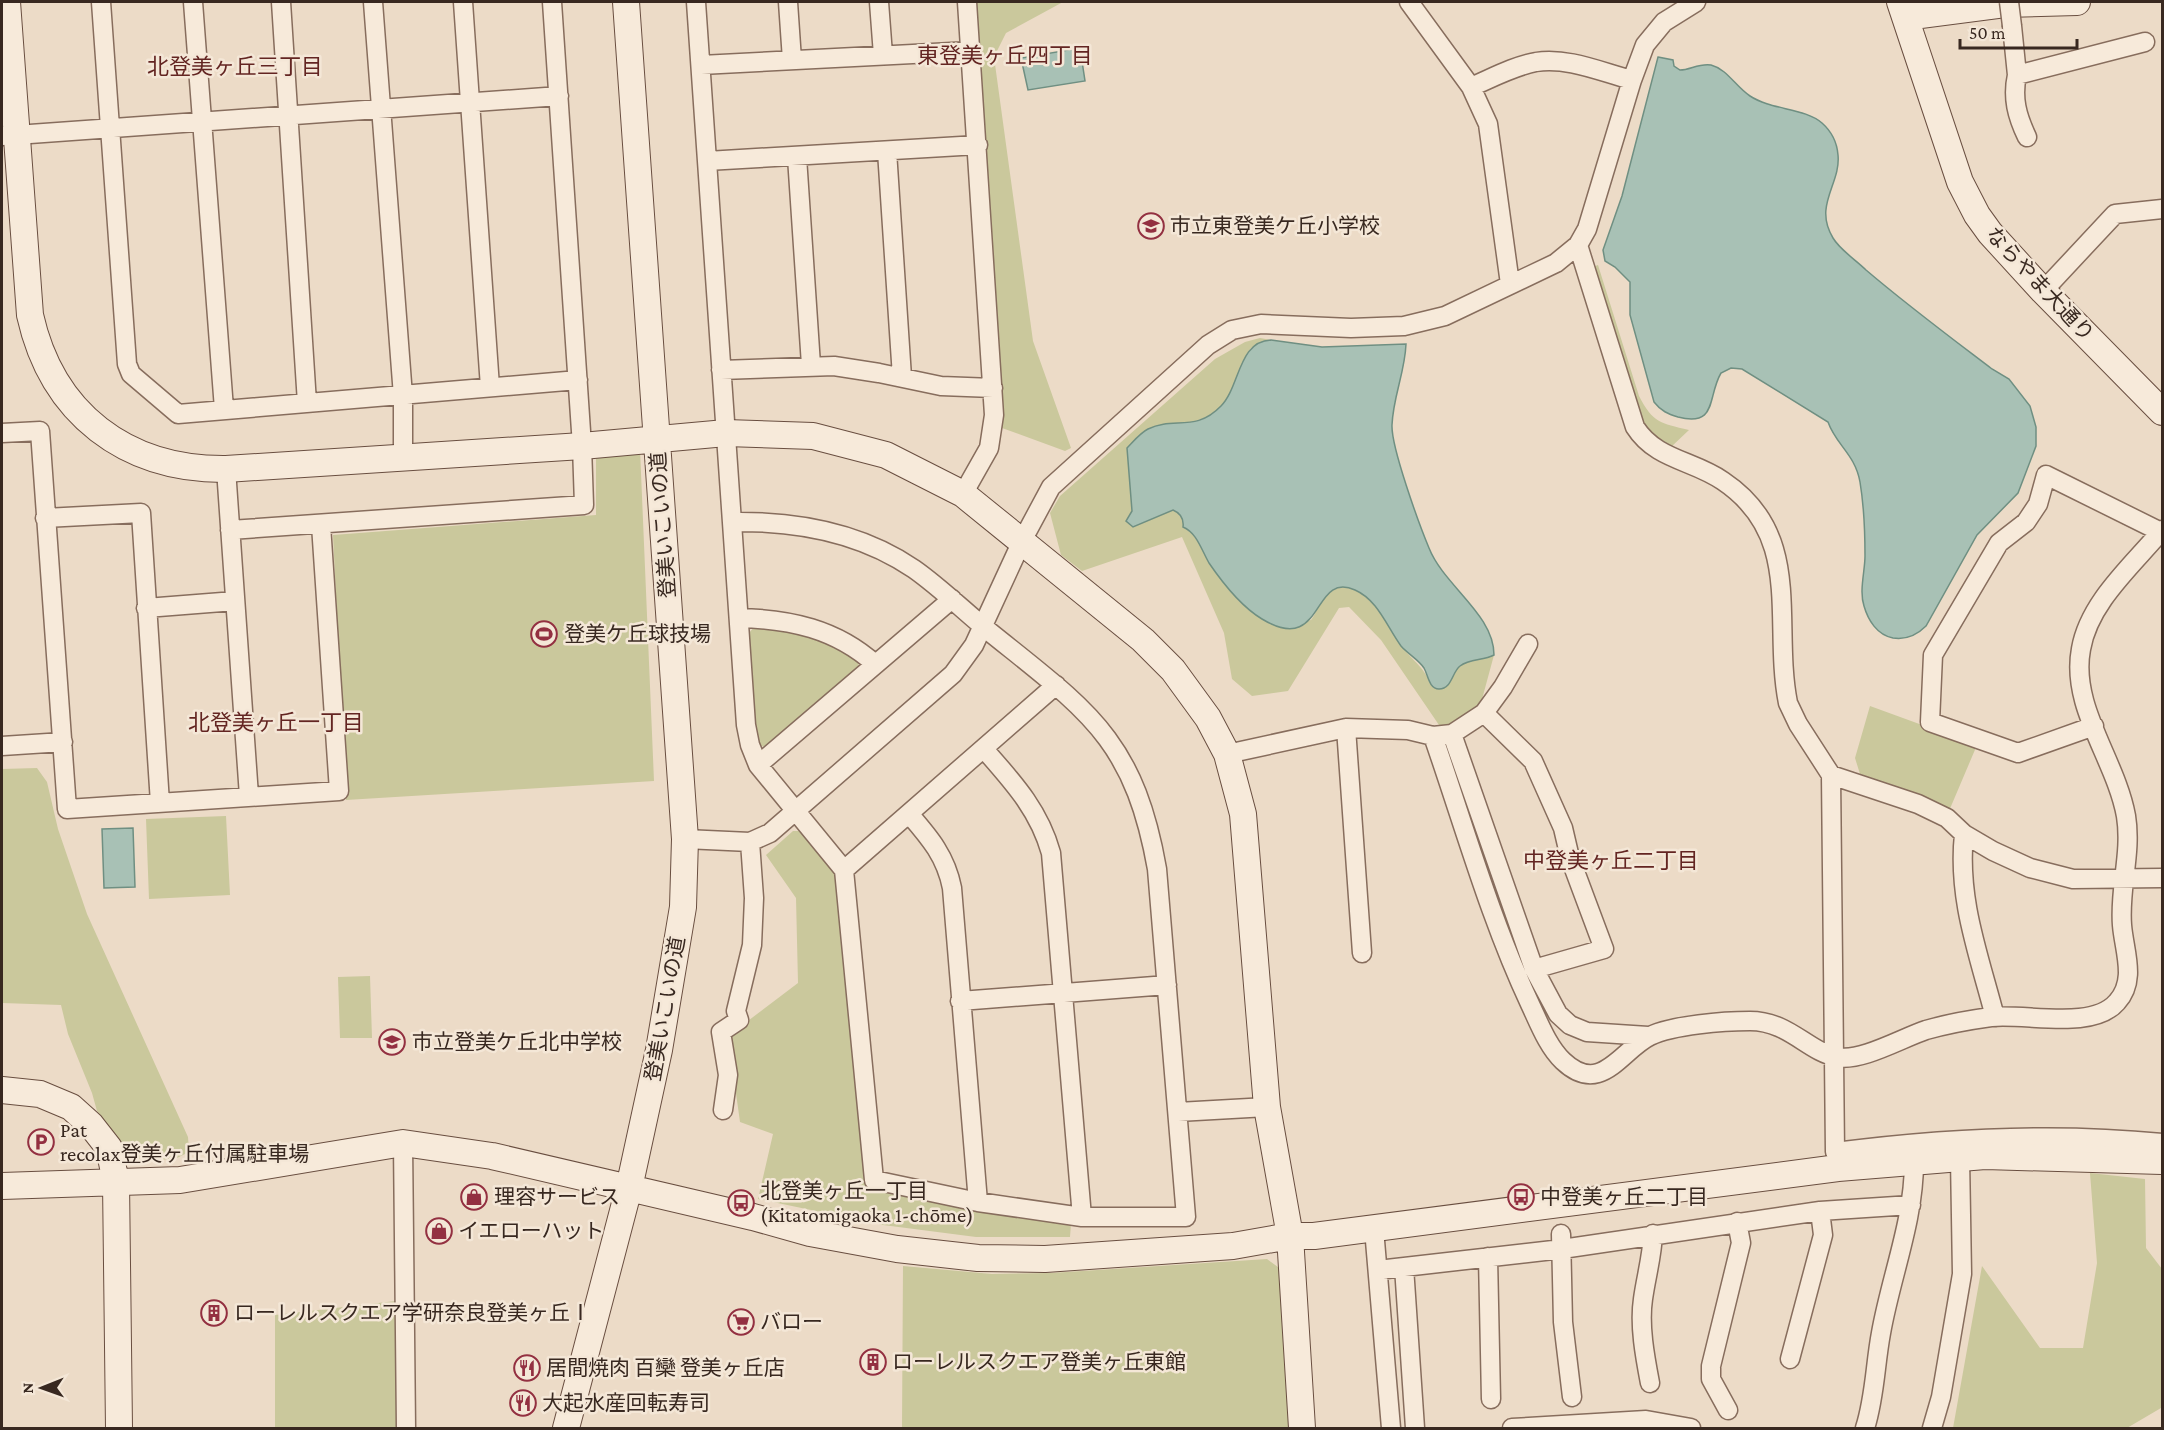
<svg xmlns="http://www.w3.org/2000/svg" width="2164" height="1430" viewBox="0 0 2164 1430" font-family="'Crimson Pro','Noto Sans JP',serif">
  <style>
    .green { fill: #cac89c }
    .water { fill: #a8c1b5; stroke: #6f8f82; stroke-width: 1.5 }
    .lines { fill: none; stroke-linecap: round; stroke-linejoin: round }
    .street-casing { stroke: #876d5d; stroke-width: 21 }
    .secondary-casing { stroke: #694e40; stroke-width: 28 }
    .street { stroke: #f7eada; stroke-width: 18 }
    .secondary { stroke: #f7eada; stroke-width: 26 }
    .street-bridge-casing { stroke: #876d5d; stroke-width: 21; stroke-linecap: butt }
    .street-bridge { stroke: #f7eada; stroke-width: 18 }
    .labels { text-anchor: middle; stroke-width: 5; stroke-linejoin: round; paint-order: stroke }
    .poi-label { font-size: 21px; fill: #382820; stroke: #f4e7d7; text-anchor: start }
    .street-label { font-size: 21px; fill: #382820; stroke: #f4e7d7 }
    .neighbourhood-label { font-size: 22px; fill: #632522; stroke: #f4e7d7 }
  </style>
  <rect width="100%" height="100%" fill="#ecdbc7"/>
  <!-- green -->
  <path class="green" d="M 972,2 L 1063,2 L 1006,33 L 994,57 L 1033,341 L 1071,448 L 1065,451 L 1002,428 Z
    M 1598,265 L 1639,396 C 1653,423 1660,423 1689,430 L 1670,448 L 1652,437 L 1641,420 L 1593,267 Z
    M 1260,338 L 1271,340 L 1251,348 C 1244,358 1240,371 1236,383 C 1224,415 1202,423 1170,424 L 1131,487 L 1132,511 L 1126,521 L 1173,510 L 1177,512 L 1231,589 L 1251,611 L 1277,626 L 1311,620 C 1319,609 1322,593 1336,588 C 1368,578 1386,625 1401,645 C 1413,662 1421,663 1431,684 L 1446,686 C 1451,681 1452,674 1456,669 C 1465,658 1482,661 1494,655 L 1481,703 L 1452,725 L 1439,725 L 1381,640 L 1349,607 L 1339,608 L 1288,691 L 1252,696 L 1232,679 L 1224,633 L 1182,537 L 1082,571 L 1061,555 L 1050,513 L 1060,496 L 1215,359 L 1245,342 Z
    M 640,449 L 654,781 L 346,800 L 333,535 L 596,515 L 596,453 Z
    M 756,625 L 810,635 L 858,659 L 859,671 L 769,748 L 758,745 L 754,730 L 748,634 Z
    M 1870,706 L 1977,745 L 1949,811 L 1916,795 L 1860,774 L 1855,758 Z
    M 37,768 L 47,782 L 58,829 L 87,914 L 188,1137 L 189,1152 L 177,1158 L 152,1161 L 132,1161 L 122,1154 L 116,1138 L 97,1111 L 92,1093 L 68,1034 L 61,1005 L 2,1003 L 2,769 Z
    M 226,816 L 230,895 L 149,899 L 146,819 Z
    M 793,831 L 805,831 L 832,866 L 840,884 L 867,1186 L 1071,1224 L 1070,1237 L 976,1237 L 883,1225 L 758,1199 L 773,1134 L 740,1122 L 728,1036 L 798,983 L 796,898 L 766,855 Z
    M 370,976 L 372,1038 L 340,1038 L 338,977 Z
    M 2090,1173 L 2145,1179 L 2146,1248 L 2162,1269 L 2161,1408 L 2127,1428 L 1953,1428 L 1982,1266 L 2040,1348 L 2083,1348 L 2097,1263 Z
    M 1267,1259 L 1282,1270 L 1292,1428 L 902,1428 L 903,1266 L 992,1274 L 1051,1273 Z
    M 404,1300 L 406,1428 L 275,1428 L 275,1315 Z"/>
  <!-- water -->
  <path class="water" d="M 1080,48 L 1085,81 L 1028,90 L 1021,58 Z
    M 1658,57 L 1673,60 L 1674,66 L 1680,70 C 1690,70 1699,63 1711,65 C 1727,69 1736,87 1750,96 C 1771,110 1805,108 1822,123 C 1831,131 1837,142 1838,155 C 1841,184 1813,205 1833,238 C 1840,250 1856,260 1866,270 C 1907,305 1950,337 1992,369 L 2009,379 L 2030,406 L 2036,427 L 2036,446 L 2018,493 L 1977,535 L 1926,626 C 1917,635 1906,640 1893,638 C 1877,635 1868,620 1864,606 C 1859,591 1865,571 1865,556 C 1865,532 1864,506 1860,482 C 1855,454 1836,445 1828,422 L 1742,369 L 1731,368 L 1721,373 C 1707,397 1718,427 1678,417 C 1668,414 1661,411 1654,402 L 1630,315 L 1630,282 L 1615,267 L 1605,261 L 1603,250 L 1622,196 Z
    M 1271,340 L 1322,347 L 1406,344 C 1405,372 1393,397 1392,425 C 1391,447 1419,524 1429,548 C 1444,586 1494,614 1494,655 C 1483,661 1470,658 1460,666 C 1452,672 1452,689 1439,689 C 1429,689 1428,675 1424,668 C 1419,660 1408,654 1401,646 C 1387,627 1378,600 1355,590 C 1311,570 1325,657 1262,619 C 1242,607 1222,582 1209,563 C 1201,549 1197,533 1183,527 C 1184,519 1180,513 1173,510 L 1133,527 L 1126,521 L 1132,511 L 1127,448 C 1133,442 1140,433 1148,429 C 1174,416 1195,433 1221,406 C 1240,387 1238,341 1271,340 Z
    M 133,828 L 135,887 L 104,888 L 102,829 Z"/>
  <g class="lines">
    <!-- street casing -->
    <g class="street-casing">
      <path id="street" d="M 101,2 L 127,364 L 131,374 L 178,414 L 578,380
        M 193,2 L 224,409
        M 281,2 L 307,403
        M 373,2 L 403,396 L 403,456
        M 463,2 L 490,387
        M 696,2 L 746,725 L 750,745 L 758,765 L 844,870 L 874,1180 L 978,1202 L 1082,1217 L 1186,1217 L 1157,869 C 1134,739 1088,711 991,633 C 965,612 941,588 914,569 C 860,532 797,521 733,522
        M 788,2 L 792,60
        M 879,2 L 883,55
        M 1409,2 L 1471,87 L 1488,124 L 1510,284
        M 2012,26 L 2017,75 L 2145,42
        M 701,65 L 971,51
        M 2017,75 C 2012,98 2017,116 2027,137
        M 1471,87 C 1492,78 1514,66 1536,62 C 1568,57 1601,72 1632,80
        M 2,136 L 559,96
        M 887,151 L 902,377
        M 797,157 L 811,365
        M 707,161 L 978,145
        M 1578,245 L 1635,427 C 1656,460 1693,460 1723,481 C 1805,536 1772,622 1788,703 L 1798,724 L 1831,775 L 1835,1152 C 1943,1138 2054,1132 2162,1143
        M 2043,291 L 2115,214 L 2162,209
        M 721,370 L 834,366 L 879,373 L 941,386 L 993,388
        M 2,433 L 40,431 L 67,809 L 339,791 L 321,525
        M 226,469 L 249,796
        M 963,494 L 989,448 L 994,415 L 967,2
        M 45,518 L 141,513 L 160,803
        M 230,530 L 584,505 L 582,446 L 552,2
        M 146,608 L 235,601
        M 739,618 C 790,619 836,629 875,664
        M 1484,713 L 1533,761 L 1563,828 L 1570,858 L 1604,949 L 1534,969
        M 2094,726 L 2018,753 L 1930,722 L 1933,655 L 1999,543 L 2026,522 L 2038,504 L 2046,475 L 2161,532
        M 1346,728 L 1362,953
        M 1452,734 L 1534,969 L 1558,1014 L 1570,1025 L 1587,1032 L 1648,1036
        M 1433,736 C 1464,825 1490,919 1530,1004 C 1539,1023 1548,1047 1563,1061 C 1601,1097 1621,1050 1650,1036 C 1673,1025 1724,1021 1750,1021 C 1789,1021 1808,1052 1837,1057 C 1861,1062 1902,1038 1926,1030 C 1947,1024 1969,1020 1991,1017 C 2026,1013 2092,1031 2117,1002 C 2137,980 2124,951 2122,925 C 2119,888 2132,853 2126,816 C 2116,760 2070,707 2081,649 C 2089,602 2133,565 2162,530
        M 2,746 L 63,742
        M 984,749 C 1013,782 1039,810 1051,853 L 1082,1217
        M 1227,754 L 1346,728 L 1408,730 L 1433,736 L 1452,734 L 1484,713 L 1503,687 L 1528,644
        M 758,765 L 952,599
        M 1831,775 L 1918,804 L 1947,818 L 1964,834 L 1993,851 L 2030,868 L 2073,879 L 2162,878
        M 910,815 C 930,838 946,857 952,888 L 978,1202
        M 1964,834 C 1957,899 1979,955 1995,1017
        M 685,839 L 750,842 L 770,833 L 953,674 L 974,645 L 1022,541 L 1051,487 L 1208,345 L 1232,330 L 1261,324 L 1351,328 L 1404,326 L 1445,316 L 1556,263 L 1578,245 L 1587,229 L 1632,80 L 1645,45 L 1664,22 L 1696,2
        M 844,870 L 1056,685
        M 960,1001 L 1167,985
        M 723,1110 L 728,1075 L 721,1032 L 739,1020 L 736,1011 L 752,945 L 754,898 L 750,842
        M 1178,1112 L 1267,1107
        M 403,1143 L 406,1428
        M 1374,1229 L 1391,1428
        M 1561,1234 L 1563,1322 L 1572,1397
        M 1488,1257 L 1491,1399
        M 1404,1267 L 1415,1428
        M 1378,1270 L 1562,1249 L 1820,1211 L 1911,1205
        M 1790,1359 L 1823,1235 L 1820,1211
        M 1650,1383 C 1645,1357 1639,1325 1643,1299 C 1646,1277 1652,1257 1653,1234
        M 1728,1410 L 1711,1379 L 1711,1366 L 1741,1243 L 1737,1222
        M 1512,1428 L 1646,1420 L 1691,1428
        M 1865,1428 C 1875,1397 1875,1365 1881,1333 C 1891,1276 1914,1221 1914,1162
        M 1932,1428 L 1941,1397 L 1962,1274 L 1960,1158"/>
    </g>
    <!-- secondary casing -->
    <g class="secondary-casing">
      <path id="secondary" d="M 7,2 L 30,315 C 52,414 126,470 226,469 L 582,446 L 726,433 L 813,436 L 886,455 L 963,494 L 1143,640 L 1173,670 L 1208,718 L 1227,754 L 1243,814 L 1267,1107 L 1290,1236 L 1302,1428
        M 1900,2 L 1960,182 L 1977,215 L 1990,233 L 2043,291 L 2162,412
        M 1905,17 L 2005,4 L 2077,2
        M 2,1090 L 40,1094 L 71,1107 L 91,1125 L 109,1148 L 116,1182 L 119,1428
        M 2,1186 L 180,1180 L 403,1143 L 492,1156 L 753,1217 L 810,1233 L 897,1249 L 978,1258 L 1045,1259 L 1233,1246 L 1290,1236 L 1314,1236 L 1838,1168 L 1985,1156 L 2162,1161
        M 566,1428 L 629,1188 L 659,1050 L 683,907 L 685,839 L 626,2"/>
    </g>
    <!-- street -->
    <use href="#street" class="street"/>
    <!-- secondary -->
    <use href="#secondary" class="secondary"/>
    <!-- street-bridge casing -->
    <g class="street-bridge-casing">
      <path id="street-bridge" d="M 2009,2 L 2012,26"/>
    </g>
    <!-- street-bridge -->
    <use href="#street-bridge" class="street-bridge"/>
  </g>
  <!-- icons -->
  <defs>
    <g id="school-ring" transform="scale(1.35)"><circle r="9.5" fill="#f4e7d7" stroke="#933041" stroke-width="1.5"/><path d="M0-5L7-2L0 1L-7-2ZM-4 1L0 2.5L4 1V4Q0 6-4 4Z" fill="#933041"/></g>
    <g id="stadium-ring" transform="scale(1.35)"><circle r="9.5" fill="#f4e7d7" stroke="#933041" stroke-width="1.5"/><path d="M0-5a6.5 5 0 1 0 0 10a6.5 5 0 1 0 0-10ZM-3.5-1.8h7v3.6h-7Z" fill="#933041"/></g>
    <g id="parking-ring" transform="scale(1.35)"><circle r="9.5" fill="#f4e7d7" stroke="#933041" stroke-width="1.5"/><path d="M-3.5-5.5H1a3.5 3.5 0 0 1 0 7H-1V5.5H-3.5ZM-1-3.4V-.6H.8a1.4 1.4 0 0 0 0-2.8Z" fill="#933041"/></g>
    <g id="shop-ring" transform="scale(1.35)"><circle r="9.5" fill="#f4e7d7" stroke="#933041" stroke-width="1.5"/><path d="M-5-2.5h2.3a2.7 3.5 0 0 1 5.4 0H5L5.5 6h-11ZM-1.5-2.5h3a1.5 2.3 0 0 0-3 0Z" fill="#933041"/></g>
    <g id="bus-ring" transform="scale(1.35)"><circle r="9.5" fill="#f4e7d7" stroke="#933041" stroke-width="1.5"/><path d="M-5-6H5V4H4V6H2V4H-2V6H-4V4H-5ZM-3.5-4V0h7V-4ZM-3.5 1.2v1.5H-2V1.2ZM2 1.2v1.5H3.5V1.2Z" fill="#933041"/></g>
    <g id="building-ring" transform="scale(1.35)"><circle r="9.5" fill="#f4e7d7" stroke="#933041" stroke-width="1.5"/><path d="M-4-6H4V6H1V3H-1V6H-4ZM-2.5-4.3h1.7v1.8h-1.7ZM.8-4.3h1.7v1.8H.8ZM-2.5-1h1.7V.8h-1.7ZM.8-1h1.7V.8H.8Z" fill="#933041"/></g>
    <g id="supermarket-ring" transform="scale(1.35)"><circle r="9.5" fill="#f4e7d7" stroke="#933041" stroke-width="1.5"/><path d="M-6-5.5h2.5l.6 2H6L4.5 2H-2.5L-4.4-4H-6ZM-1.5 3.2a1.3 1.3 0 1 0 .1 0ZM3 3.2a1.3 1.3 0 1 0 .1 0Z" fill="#933041"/></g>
    <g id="restaurant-ring" transform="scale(1.35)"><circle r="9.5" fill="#f4e7d7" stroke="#933041" stroke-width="1.5"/><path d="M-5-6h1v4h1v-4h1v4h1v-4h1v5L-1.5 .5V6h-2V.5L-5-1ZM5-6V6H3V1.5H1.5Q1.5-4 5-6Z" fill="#933041"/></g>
  </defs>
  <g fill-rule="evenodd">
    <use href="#school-ring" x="1151" y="226"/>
    <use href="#stadium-ring" x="544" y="634"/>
    <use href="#school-ring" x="392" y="1042"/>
    <use href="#parking-ring" x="41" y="1142"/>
    <use href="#shop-ring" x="474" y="1197"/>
    <use href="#bus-ring" x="1521" y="1197"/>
    <use href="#bus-ring" x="741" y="1203"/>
    <use href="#shop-ring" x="439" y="1231"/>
    <use href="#building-ring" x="214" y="1313"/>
    <use href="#supermarket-ring" x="741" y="1322"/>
    <use href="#building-ring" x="873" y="1362"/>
    <use href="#restaurant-ring" x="527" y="1368"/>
    <use href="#restaurant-ring" x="523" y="1403"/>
  </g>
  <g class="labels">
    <!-- poi labels -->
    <g class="poi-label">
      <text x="1170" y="233">市立東登美ケ丘小学校</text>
      <text x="564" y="641">登美ケ丘球技場</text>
      <text x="412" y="1049">市立登美ケ丘北中学校</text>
      <text x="60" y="1137">Pat<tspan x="60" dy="24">recolax登美ヶ丘付属駐車場</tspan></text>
      <text x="760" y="1198">北登美ヶ丘一丁目<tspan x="760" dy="24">(Kitatomigaoka 1-chōme)</tspan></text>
      <text x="494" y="1204">理容サービス</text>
      <text x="1540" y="1204">中登美ヶ丘二丁目</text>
      <text x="458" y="1238">イエローハット</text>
      <text x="234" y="1320">ローレルスクエア学研奈良登美ヶ丘Ⅰ</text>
      <text x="760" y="1329">バロー</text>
      <text x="892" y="1369">ローレルスクエア登美ヶ丘東館</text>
      <text x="546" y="1375">居間焼肉 百欒 登美ヶ丘店</text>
      <text x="542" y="1410">大起水産回転寿司</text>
    </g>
    <!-- street labels -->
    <g class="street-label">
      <text transform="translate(2040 284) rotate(47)" y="7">ならやま大通り</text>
      <text transform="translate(663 525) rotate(-94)" y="7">登美いこいの道</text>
      <text transform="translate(665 1009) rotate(-80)" y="7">登美いこいの道</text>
    </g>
    <!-- neighbourhood labels -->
    <g class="neighbourhood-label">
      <text x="1005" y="63">東登美ヶ丘四丁目</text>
      <text x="235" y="74">北登美ヶ丘三丁目</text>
      <text x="276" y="730">北登美ヶ丘一丁目</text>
      <text x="1611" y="868">中登美ヶ丘二丁目</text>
    </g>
  </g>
  <!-- border -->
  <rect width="2164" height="1430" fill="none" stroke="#382820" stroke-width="6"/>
  <!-- north arrow -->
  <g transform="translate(42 1388) rotate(269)" stroke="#f4e7d7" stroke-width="4.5" paint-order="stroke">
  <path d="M0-4.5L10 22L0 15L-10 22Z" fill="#382820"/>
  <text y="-9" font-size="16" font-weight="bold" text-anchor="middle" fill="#382820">N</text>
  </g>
  <!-- scale -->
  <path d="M1960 39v9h117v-9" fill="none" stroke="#382820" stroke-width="3"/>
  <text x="1969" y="39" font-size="18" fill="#382820" stroke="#f4e7d7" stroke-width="4.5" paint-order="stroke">50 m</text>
</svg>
